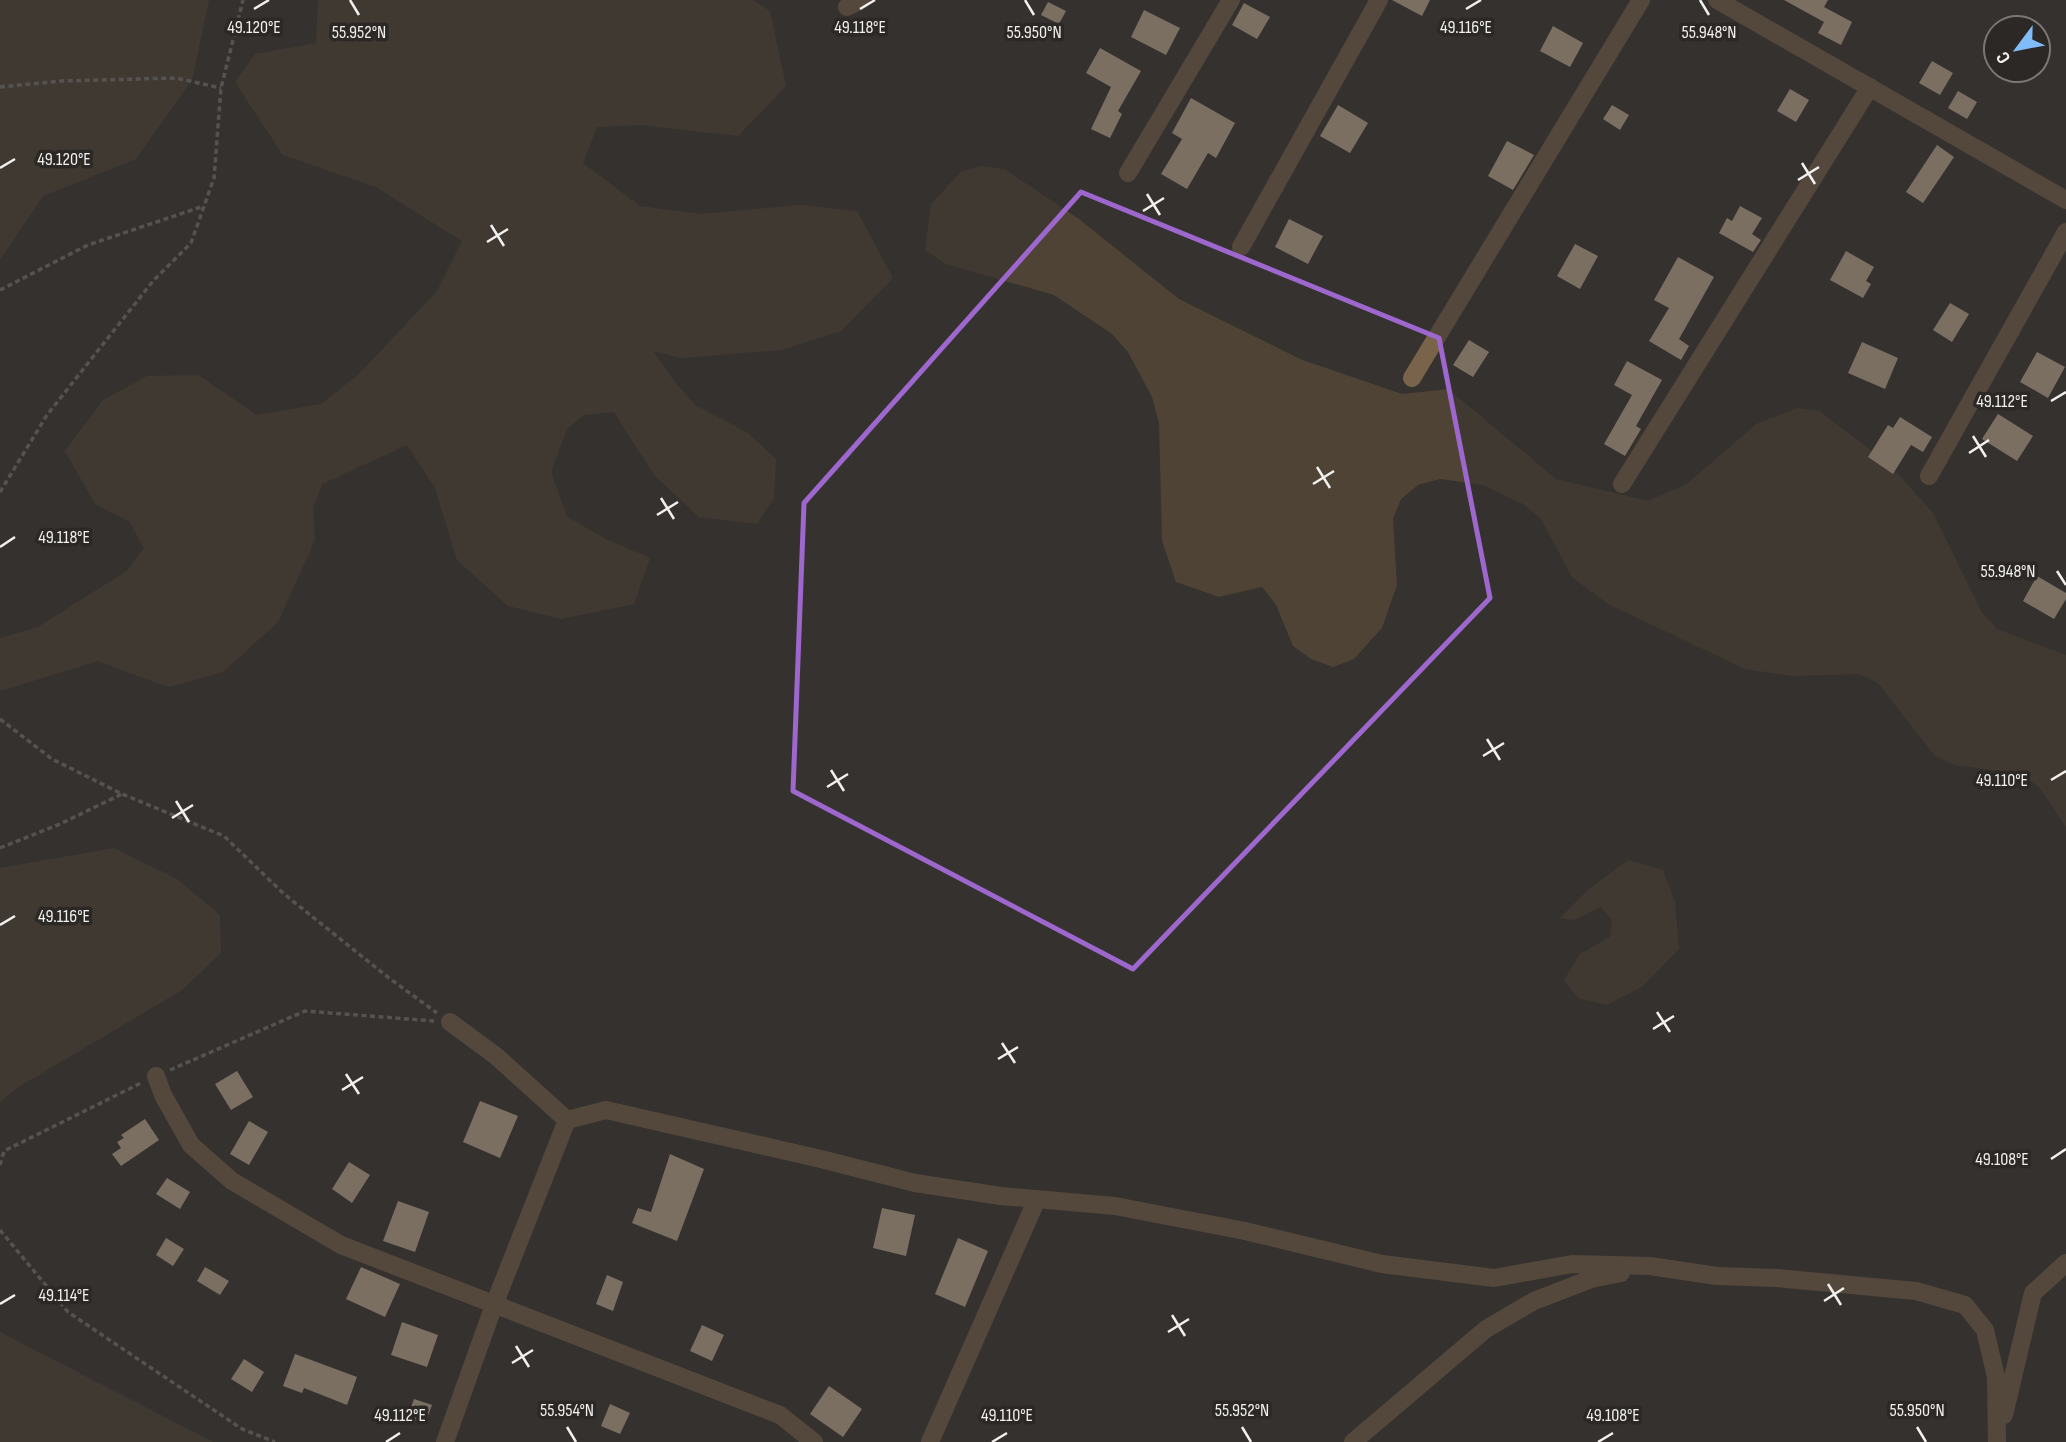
<svg xmlns="http://www.w3.org/2000/svg" width="2066" height="1442" viewBox="0 0 2066 1442" font-family="'Sofia Sans Condensed',sans-serif">
  <style>
    .green { fill: #4f4335 }
    .building { fill: #d0baa1 }
    .lines { fill: none; stroke-linecap: round; stroke-linejoin: round }
    .path { stroke: #7d7b78; stroke-width: 3.5; stroke-dasharray: 5 3.5; stroke-linecap: butt }
    .minor { stroke: #79644b; stroke-width: 18 }
    .marked { fill: none; stroke: #9e67cd; stroke-width: 5; stroke-linejoin: round }
    .ticks { fill: none; stroke: #f1f0ee; stroke-width: 2.5 }
    .ticks-label { font-size: 18px; text-anchor: middle; fill: #f1f0ee; stroke: #2b2825; stroke-width: 7; stroke-linejoin: round; paint-order: stroke }
  </style>
  <rect width="100%" height="100%" fill="#35322f"/>
  <!-- green -->
  <path class="green" d="M 0,0 L 209,0 L 192,80 L 136,159 L 43,196 L 0,260 Z
    M 318,0 L 753,0 L 770,11 L 786,86 L 738,136 L 640,125 L 597,127 L 583,163 L 640,206 L 700,214 L 800,205 L 857,211 L 893,278 L 841,331 L 781,350 L 681,358 L 653,351 L 674,381 L 695,405 L 748,433 L 776,459 L 774,498 L 757,524 L 699,517 L 654,475 L 614,412 L 584,415 L 567,429 L 551,472 L 567,517 L 606,539 L 650,558 L 634,604 L 561,619 L 508,606 L 457,560 L 435,488 L 407,445 L 322,484 L 313,508 L 315,540 L 278,622 L 223,672 L 168,687 L 98,661 L 0,691 L 0,638 L 38,627 L 128,570 L 144,548 L 129,521 L 95,504 L 65,451 L 103,400 L 147,376 L 198,375 L 257,415 L 321,404 L 359,374 L 437,291 L 462,241 L 376,187 L 283,155 L 235,82 L 255,54 L 316,43 Z
    M 981,166 L 1004,169 L 1079,219 L 1179,299 L 1300,359 L 1402,394 L 1448,389 L 1556,479 L 1648,501 L 1687,484 L 1756,424 L 1797,408 L 1819,411 L 1888,463 L 1933,513 L 1982,613 L 1997,629 L 2066,655 L 2066,827 L 2040,788 L 2021,774 L 1955,765 L 1935,756 L 1878,683 L 1859,674 L 1792,676 L 1745,669 L 1608,604 L 1572,577 L 1541,519 L 1525,505 L 1483,485 L 1440,479 L 1418,485 L 1401,499 L 1393,519 L 1397,585 L 1382,628 L 1354,659 L 1333,667 L 1311,659 L 1293,646 L 1276,605 L 1262,587 L 1219,597 L 1176,582 L 1162,541 L 1159,423 L 1152,397 L 1128,352 L 1112,334 L 1054,295 L 946,264 L 925,250 L 931,204 L 961,172 Z
    M 114,848 L 177,879 L 220,915 L 221,953 L 182,990 L 17,1088 L 0,1102 L 0,868 Z
    M 1628,860 L 1663,870 L 1675,902 L 1679,949 L 1642,987 L 1606,1005 L 1578,998 L 1564,980 L 1580,954 L 1610,937 L 1612,920 L 1601,907 L 1575,920 L 1560,918 L 1589,889 Z
    M 0,1332 L 213,1442 L 0,1442 Z"/>
  <!-- building -->
  <path class="building" d="M 1392,0 L 1430,0 L 1422,16 Z
    M 1784,0 L 1828,0 L 1824,7 L 1852,22 L 1841,45 L 1818,33 L 1824,22 Z
    M 1048,2 L 1066,11 L 1059,24 L 1041,15 Z
    M 1244,3 L 1270,17 L 1257,39 L 1232,25 Z
    M 1144,10 L 1180,28 L 1166,55 L 1131,37 Z
    M 1553,26 L 1583,43 L 1570,67 L 1540,51 Z
    M 1100,48 L 1141,71 L 1118,111 L 1122,114 L 1110,138 L 1091,129 L 1111,87 L 1086,73 Z
    M 1932,61 L 1953,73 L 1940,95 L 1919,83 Z
    M 1790,89 L 1809,100 L 1796,122 L 1777,111 Z
    M 1958,91 L 1977,102 L 1967,119 L 1948,108 Z
    M 1191,98 L 1235,123 L 1216,158 L 1208,153 L 1187,189 L 1161,174 L 1182,139 L 1172,133 Z
    M 1338,105 L 1368,123 L 1350,153 L 1320,136 Z
    M 1612,105 L 1629,115 L 1620,130 L 1603,119 Z
    M 1507,141 L 1534,155 L 1513,190 L 1488,176 Z
    M 1937,145 L 1954,157 L 1923,203 L 1906,192 Z
    M 1740,206 L 1762,218 L 1752,234 L 1761,240 L 1753,252 L 1719,233 L 1727,218 L 1732,221 Z
    M 1289,219 L 1323,236 L 1308,264 L 1275,247 Z
    M 1575,244 L 1598,256 L 1580,289 L 1557,276 Z
    M 1846,251 L 1874,267 L 1866,281 L 1871,284 L 1863,298 L 1830,280 Z
    M 1678,257 L 1714,277 L 1679,339 L 1689,346 L 1681,360 L 1649,341 L 1669,308 L 1654,300 Z
    M 1950,303 L 1969,314 L 1952,342 L 1933,330 Z
    M 1469,340 L 1489,352 L 1473,377 L 1453,365 Z
    M 1862,342 L 1898,358 L 1885,389 L 1848,373 Z
    M 2037,352 L 2065,367 L 2048,398 L 2020,382 Z
    M 1627,361 L 1662,380 L 1636,426 L 1641,429 L 1625,456 L 1604,444 L 1632,395 L 1614,385 Z
    M 1998,414 L 2033,436 L 2017,461 L 1982,439 Z
    M 1900,417 L 1932,437 L 1923,452 L 1911,445 L 1893,474 L 1868,457 L 1888,425 L 1893,428 Z
    M 2037,576 L 2066,593 L 2066,599 L 2054,619 L 2023,601 Z
    M 237,1071 L 253,1097 L 231,1110 L 215,1084 Z
    M 480,1101 L 518,1116 L 500,1158 L 463,1142 Z
    M 145,1119 L 159,1140 L 121,1166 L 112,1154 L 121,1148 L 117,1142 L 124,1138 L 121,1135 Z
    M 249,1121 L 268,1132 L 249,1165 L 230,1154 Z
    M 670,1154 L 704,1169 L 677,1241 L 632,1223 L 638,1208 L 651,1212 Z
    M 349,1162 L 370,1175 L 352,1203 L 332,1189 Z
    M 167,1178 L 190,1192 L 180,1209 L 156,1194 Z
    M 398,1201 L 429,1212 L 415,1252 L 383,1241 Z
    M 882,1208 L 915,1215 L 906,1256 L 873,1248 Z
    M 166,1238 L 184,1249 L 173,1266 L 156,1255 Z
    M 958,1238 L 988,1251 L 965,1307 L 935,1294 Z
    M 205,1267 L 229,1281 L 220,1295 L 197,1281 Z
    M 361,1267 L 400,1284 L 385,1317 L 346,1299 Z
    M 607,1275 L 623,1282 L 613,1311 L 596,1304 Z
    M 402,1322 L 438,1335 L 427,1367 L 391,1355 Z
    M 702,1325 L 724,1335 L 712,1361 L 690,1351 Z
    M 295,1354 L 357,1377 L 347,1405 L 304,1388 L 302,1393 L 283,1386 Z
    M 244,1359 L 264,1372 L 252,1392 L 231,1379 Z
    M 829,1386 L 862,1409 L 843,1437 L 810,1414 Z
    M 414,1399 L 432,1405 L 425,1424 L 407,1418 Z
    M 610,1404 L 630,1413 L 620,1434 L 601,1426 Z"/>
  <g class="lines">
    <!-- path -->
    <path class="path" d="M 0,87 L 62,81 L 176,78 L 221,88
      M 0,290 L 88,245 L 204,206
      M 0,492 L 47,415 L 153,281 L 191,243 L 214,178 L 221,88 L 243,0
      M 0,719 L 52,759 L 122,794 L 224,836 L 284,894 L 389,978 L 437,1013
      M 0,848 L 60,824 L 122,794
      M 170,1070 L 305,1011 L 434,1021
      M 0,1165 L 4,1151 L 141,1083
      M 0,1230 L 68,1312 L 242,1429 L 275,1442"/>
    <!-- minor -->
    <path class="minor" d="M 1717,0 L 2066,200
      M 847,7 L 861,0
      M 1128,173 L 1231,0
      M 1241,247 L 1379,0
      M 1412,378 L 1641,0
      M 1929,476 L 2066,232
      M 1622,484 L 1870,87
      M 450,1022 L 496,1056 L 567,1120 L 606,1110 L 821,1159 L 915,1183 L 1001,1196 L 1115,1206 L 1245,1231 L 1382,1264 L 1494,1278 L 1572,1264 L 1650,1266 L 1717,1276 L 1777,1278 L 1916,1291 L 1965,1305 L 1985,1330 L 1996,1377 L 1997,1442
      M 156,1076 L 163,1095 L 191,1145 L 232,1181 L 341,1245 L 780,1415 L 814,1442
      M 2004,1415 L 2033,1293 L 2066,1263
      M 445,1442 L 494,1305 L 567,1120
      M 930,1442 L 1037,1199
      M 1353,1442 L 1486,1329 L 1534,1301 L 1591,1279 L 1621,1273"/>
  </g>
  <!-- marked area -->
  <path d="M0 0H2066V1442H0ZM 1081,192 L 1439,338 L 1490,598 L 1133,969 L 793,791 L 804,503 Z" fill="#35322f" fill-opacity=".55" fill-rule="evenodd"/>
  <path class="marked" d="M 1081,192 L 1439,338 L 1490,598 L 1133,969 L 793,791 L 804,503 Z"/>
  <!-- ticks -->
  <path class="ticks" d="M 350,0 L 359,15M 1025,0 L 1034,15M 1700,0 L 1709,15M 254,9 L 269,0M 860,9 L 875,0M 1466,9 L 1481,0M 1802,163 L 1815,184M 0,168 L 15,159M 1798,180 L 1819,167M 1147,194 L 1160,215M 1143,211 L 1164,198M 491,225 L 504,246M 487,242 L 508,229M 2051,401 L 2066,392M 1973,436 L 1986,457M 1969,453 L 1989,440M 1317,467 L 1330,488M 1313,484 L 1334,471M 661,498 L 674,519M 657,515 L 678,502M 0,547 L 15,537M 2057,571 L 2066,585M 1487,739 L 1500,760M 1483,756 L 1504,743M 831,770 L 844,791M 2051,780 L 2066,771M 827,787 L 848,774M 176,801 L 189,822M 172,818 L 193,805M 0,925 L 15,916M 1657,1012 L 1670,1032M 1653,1029 L 1674,1016M 1002,1043 L 1015,1063M 998,1059 L 1018,1047M 346,1074 L 359,1094M 342,1090 L 363,1077M 2051,1159 L 2066,1149M 1828,1284 L 1841,1305M 1824,1301 L 1844,1288M 0,1304 L 15,1295M 1172,1315 L 1185,1336M 1168,1332 L 1189,1319M 516,1346 L 529,1367M 512,1363 L 533,1350M 567,1427 L 576,1442M 1242,1427 L 1251,1442M 1917,1427 L 1926,1442M 386,1442 L 400,1433M 992,1442 L 1007,1433M 1598,1442 L 1613,1433"/>
  <g class="ticks-label">
    <text x="254" y="33">49.120°E</text>
    <text x="860" y="33">49.118°E</text>
    <text x="1466" y="33">49.116°E</text>
    <text x="1709" y="38">55.948°N</text>
    <text x="359" y="38">55.952°N</text>
    <text x="1034" y="38">55.950°N</text>
    <text x="64" y="165">49.120°E</text>
    <text x="2002" y="407">49.112°E</text>
    <text x="64" y="543">49.118°E</text>
    <text x="2008" y="577">55.948°N</text>
    <text x="2002" y="786">49.110°E</text>
    <text x="64" y="922">49.116°E</text>
    <text x="2002" y="1165">49.108°E</text>
    <text x="64" y="1301">49.114°E</text>
    <text x="567" y="1416">55.954°N</text>
    <text x="1242" y="1416">55.952°N</text>
    <text x="1917" y="1416">55.950°N</text>
    <text x="400" y="1421">49.112°E</text>
    <text x="1007" y="1421">49.110°E</text>
    <text x="1613" y="1421">49.108°E</text>
  </g>
  <!-- north arrow -->
  <g transform="translate(2017 49) rotate(238)"><circle r="33" fill="#2b2825" stroke="#7a7875" stroke-width="2"/>
  <path d="M0-5L12 26L0 18L-12 26Z" fill="#81bcfa"/>
  <text y="-10" font-size="19" font-weight="bold" text-anchor="middle" fill="#f1f0ee">С</text>
  </g>
</svg>
